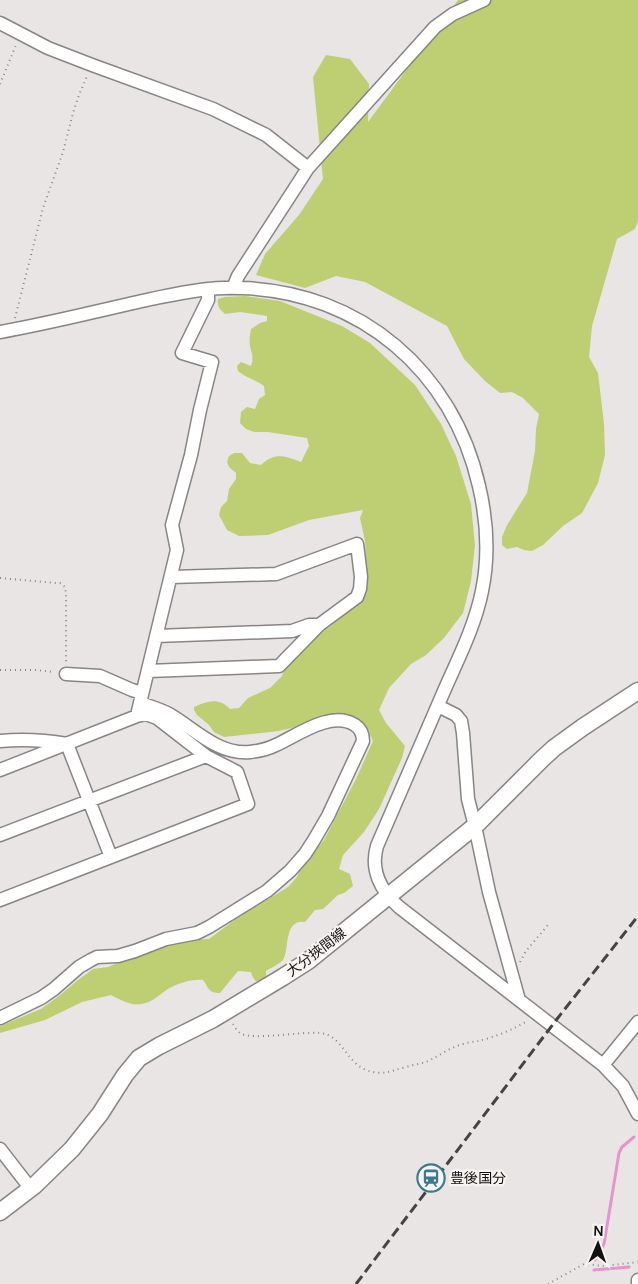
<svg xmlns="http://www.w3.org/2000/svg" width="638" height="1284" viewBox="0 0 638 1284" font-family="Manrope,'Noto Sans JP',sans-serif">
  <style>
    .green { fill: #bdce73 }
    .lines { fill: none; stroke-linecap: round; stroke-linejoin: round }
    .stream { stroke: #e694cd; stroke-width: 3 }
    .minor-casing { stroke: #888584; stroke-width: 15 }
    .major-casing { stroke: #888584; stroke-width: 19 }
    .path { stroke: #898786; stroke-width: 2; stroke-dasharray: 1 4; stroke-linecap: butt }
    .minor { stroke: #fff; stroke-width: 12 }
    .major { stroke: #fff; stroke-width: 16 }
    .rail { stroke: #454443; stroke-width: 3; stroke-dasharray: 10 5; stroke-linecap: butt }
    .labels { text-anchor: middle; stroke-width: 4.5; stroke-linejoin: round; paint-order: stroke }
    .street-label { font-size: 14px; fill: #131212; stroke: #f6f3f1 }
    .poi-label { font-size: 14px; fill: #131212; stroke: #f6f3f1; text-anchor: start }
  </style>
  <rect width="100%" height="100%" fill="#e9e5e4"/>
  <!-- green -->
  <path class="green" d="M 458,0 L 638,0 L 638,221 L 635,229 L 617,239 L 592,326 L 589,357 L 598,373 L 604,424 L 605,455 L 598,483 L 582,513 L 563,526 L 543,545 L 532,551 L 524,550 L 517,547 L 507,549 L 502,545 L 502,537 L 507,525 L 527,493 L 535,451 L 536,429 L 539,414 L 523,398 L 512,392 L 500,393 L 485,381 L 464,359 L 447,326 L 365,282 L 336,276 L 305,288 L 256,275 L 265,254 L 299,215 L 323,179 L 313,77 L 326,55 L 350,59 L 369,84 L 368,122 Z
    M 245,296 L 280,301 L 342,326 L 370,343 L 415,385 L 441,424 L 456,456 L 471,504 L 475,545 L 471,581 L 463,613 L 444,638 L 426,655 L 411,664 L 389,688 L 379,710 L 386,723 L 405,746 L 402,758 L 379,809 L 364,832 L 343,855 L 339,869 L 350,874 L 353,886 L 344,893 L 338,895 L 323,909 L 315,910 L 305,922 C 283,919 290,949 283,960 C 279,964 271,968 266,971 L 266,978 L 262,983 C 255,982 253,979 251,972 L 238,971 L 220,993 C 208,993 209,988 203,980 C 191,979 175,984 165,991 C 158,996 151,1003 141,1004 C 132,1006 120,1000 111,995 L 82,1002 L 45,1020 L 0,1033 L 0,1026 L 41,1009 L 59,996 L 78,980 L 93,969 L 108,967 L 151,949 L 184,940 L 209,939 L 236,919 L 288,887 L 297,877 L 300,869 L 324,840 L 356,779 L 373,741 L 366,726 L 337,714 L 321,716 L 304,725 L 279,731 L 224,737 L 214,732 L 209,725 L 197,715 L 194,710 L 194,707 C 207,701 219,697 230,709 L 239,708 L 248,698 L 270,688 L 282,676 L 287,663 L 306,645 L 361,602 L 367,593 L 365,541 L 360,518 L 363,510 L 309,520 L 268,535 L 239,536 L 227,530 L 219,515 L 221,507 L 227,501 L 229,489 L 236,479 L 236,473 L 229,467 L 227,462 L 229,456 L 234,453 L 242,453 L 250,463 L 261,465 C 275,452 285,456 301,462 L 309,446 L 307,438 L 268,432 L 254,432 L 246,429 L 240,423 L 241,412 L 247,407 L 255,409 L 259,399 L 265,395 L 264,386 C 256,380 246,378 238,371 L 237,366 L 241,362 L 251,366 C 254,357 252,355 250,346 C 249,340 250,335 251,329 L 260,323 L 267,321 L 267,316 L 240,312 L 225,314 C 219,309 217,306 218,299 L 225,297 Z"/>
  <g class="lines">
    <!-- stream -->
    <path class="stream" d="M 595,1260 L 604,1244 L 619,1153 L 622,1147 L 634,1137
      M 594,1270 L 629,1267"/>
    <!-- minor casing -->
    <g class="minor-casing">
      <path id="minor" d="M 0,23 L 48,48 L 92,65 L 213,109 L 266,135 L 308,168
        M 233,288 L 238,276 L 308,168 L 435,27 L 453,14 L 484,0
        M 0,332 C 51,323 101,310 151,299 C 181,293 212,286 242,288 C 360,292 453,371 479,486 C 487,520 489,557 482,591 C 475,626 458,659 444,691 C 422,742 400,794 377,846 C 370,870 381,891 399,907 L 603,1065 L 623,1086 L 638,1114
        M 156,636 L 292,631 L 309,625 L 319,625 L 357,597 L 360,589 L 361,577 L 357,544 L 276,574 L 171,577
        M 148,671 L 279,666 L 319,625
        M 66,674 L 100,676 L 132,690 L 142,693
        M 438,706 L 456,715 L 461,721 L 463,733 L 468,799 L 475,826 L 489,892 L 519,1000
        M 138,711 L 177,550 L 172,525 L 191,455 L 200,410 L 212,362 L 182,353 L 208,300 L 208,289
        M 0,741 C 23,739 44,740 67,744 L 111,857
        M 0,770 L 137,716 L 146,714 L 157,718 L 206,756 L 237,772 L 248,804 L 0,900
        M 0,835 L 206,756
        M 0,1018 L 41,998 L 54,989 L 79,967 L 91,960 L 97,957 L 118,956 L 135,951 L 166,939 L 197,933 L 209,927 L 267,891 L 290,871 L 305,854 L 314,840 L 328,816 L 363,741 C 363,734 361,729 355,725 C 331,710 298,735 276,745 C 268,749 259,751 250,752 C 218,755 195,729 169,714 C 160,709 149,706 140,703
        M 603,1065 L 638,1022
        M 0,1149 L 31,1189
        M 638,1284 L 638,1280"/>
    </g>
    <!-- major casing -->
    <g class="major-casing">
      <path id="major" d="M 0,1212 L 34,1186 L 72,1149 L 100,1114 L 125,1075 L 139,1058 L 159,1046 L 213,1019 L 283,977 L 308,961 L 475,826 L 541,760 L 554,748 L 583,727 L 638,691"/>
    </g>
    <!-- path -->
    <path class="path" d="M 0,84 L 16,45
      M 15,318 L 43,208 L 63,152 L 73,113 L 79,95 L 87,76
      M 0,578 L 56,583 L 60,583 L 65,587 L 66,593 L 66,663
      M 0,670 L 35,670 L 54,672
      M 520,962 L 526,951 L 548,925 L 550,924
      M 233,1024 C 235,1027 237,1031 240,1033 C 252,1041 302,1031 320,1033 C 342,1035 346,1062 366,1070 C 383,1076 390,1071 406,1067 C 415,1064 424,1064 432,1059 C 442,1054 451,1047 463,1044 C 468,1042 473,1042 478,1041 C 492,1038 515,1029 527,1021
      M 548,1284 L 584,1264 L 604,1266 L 638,1262"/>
    <!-- minor -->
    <use href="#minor" class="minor"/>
    <!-- major -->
    <use href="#major" class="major"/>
    <!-- rail -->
    <path class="rail" d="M 356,1284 L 557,1019 L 638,916"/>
  </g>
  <!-- icons -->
  <defs>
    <g id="station-ring" transform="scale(1.4375)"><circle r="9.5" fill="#f6f3f1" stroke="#3a798e" stroke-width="1.5"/><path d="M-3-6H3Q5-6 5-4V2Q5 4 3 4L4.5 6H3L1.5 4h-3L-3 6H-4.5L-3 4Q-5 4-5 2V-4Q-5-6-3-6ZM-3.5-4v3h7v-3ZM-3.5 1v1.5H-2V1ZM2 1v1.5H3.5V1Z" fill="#3a798e"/></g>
  </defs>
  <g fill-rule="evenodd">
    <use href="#station-ring" x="431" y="1178"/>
  </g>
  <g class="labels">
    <!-- street labels -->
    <g class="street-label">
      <text transform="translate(316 952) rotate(-37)" y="5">大分挾間線</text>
    </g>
    <!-- poi labels -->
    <g class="poi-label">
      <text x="450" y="1183">豊後国分</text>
    </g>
  </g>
  <!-- north arrow -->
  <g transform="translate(598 1244) rotate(2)" stroke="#f6f3f1" stroke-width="4" paint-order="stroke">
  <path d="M0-4L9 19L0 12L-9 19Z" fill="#131212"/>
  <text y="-8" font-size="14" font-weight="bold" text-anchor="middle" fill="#131212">N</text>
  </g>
</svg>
